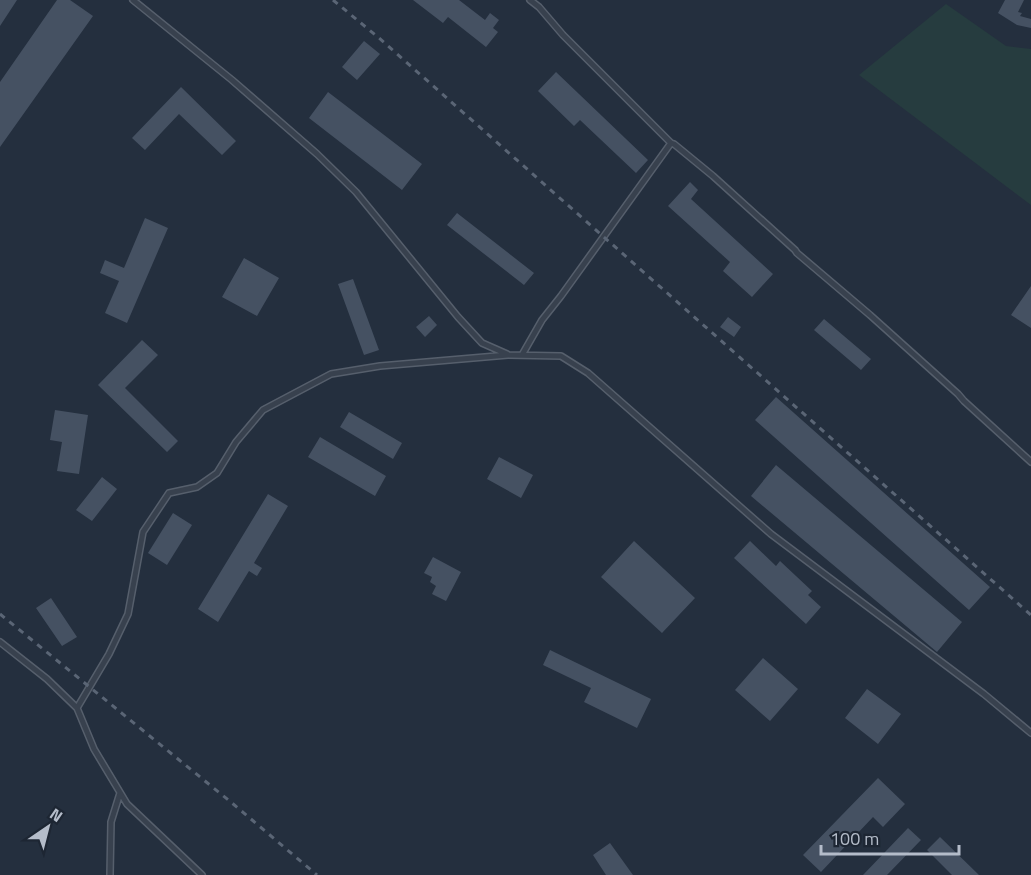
<svg xmlns="http://www.w3.org/2000/svg" width="1031" height="875" viewBox="0 0 1031 875" font-family="'Titillium Web',sans-serif">
  <style>
    .green { fill: #263c3f }
    .building { fill: #455162 }
    .lines { fill: none; stroke-linecap: round; stroke-linejoin: round }
    .service-casing { stroke: #565f6c; stroke-width: 8 }
    .service { stroke: #38414e; stroke-width: 5 }
    .rail { stroke: #5a6575; stroke-width: 3; stroke-dasharray: 6 6; stroke-linecap: butt }
  </style>
  <rect width="100%" height="100%" fill="#242f3e"/>
  <!-- green -->
  <path class="green" d="M 946,4 L 1006,46 L 1031,49 L 1031,205 L 859,75 Z"/>
  <!-- building -->
  <path class="building" d="M 0,0 L 17,0 L 0,26 Z
    M 57,0 L 70,0 L 93,16 L 0,147 L 0,82 Z
    M 413,0 L 459,0 L 485,20 L 490,13 L 499,20 L 493,28 L 498,32 L 486,47 L 448,17 L 443,23 Z
    M 1005,0 L 1024,0 L 1018,12 L 1022,13 L 1020,16 L 1031,19 L 1031,28 L 1017,25 L 998,13 Z
    M 364,41 L 380,54 L 357,80 L 342,67 Z
    M 556,72 L 648,160 L 636,173 L 580,120 L 574,126 L 538,91 Z
    M 181,87 L 236,141 L 222,155 L 179,114 L 145,150 L 132,138 Z
    M 328,92 L 422,164 L 402,190 L 309,118 Z
    M 690,182 L 698,190 L 691,199 L 773,274 L 752,297 L 723,271 L 730,262 L 668,206 Z
    M 457,213 L 534,273 L 524,285 L 447,225 Z
    M 145,218 L 168,228 L 127,323 L 105,313 L 119,281 L 100,273 L 105,260 L 124,268 Z
    M 244,258 L 279,278 L 257,316 L 222,297 Z
    M 353,279 L 379,350 L 364,355 L 338,284 Z
    M 1031,286 L 1031,328 L 1011,315 Z
    M 429,316 L 437,325 L 425,337 L 416,327 Z
    M 728,317 L 741,327 L 734,337 L 720,327 Z
    M 824,319 L 871,359 L 861,370 L 814,330 Z
    M 142,340 L 158,355 L 125,388 L 178,441 L 167,452 L 98,385 Z
    M 776,397 L 990,587 L 969,610 L 755,420 Z
    M 55,410 L 88,415 L 79,474 L 57,471 L 62,442 L 50,440 Z
    M 349,412 L 402,443 L 393,459 L 340,427 Z
    M 320,437 L 386,476 L 375,496 L 308,457 Z
    M 499,457 L 533,475 L 521,498 L 487,479 Z
    M 776,465 L 962,622 L 937,652 L 751,496 Z
    M 102,477 L 117,489 L 92,521 L 76,510 Z
    M 268,494 L 288,506 L 254,563 L 262,568 L 257,576 L 249,571 L 218,622 L 198,609 Z
    M 173,513 L 192,525 L 167,565 L 148,553 Z
    M 634,541 L 695,598 L 662,633 L 601,577 Z
    M 750,541 L 776,566 L 780,561 L 812,591 L 808,595 L 821,607 L 806,624 L 734,558 Z
    M 433,557 L 461,572 L 446,601 L 432,594 L 436,586 L 430,582 L 432,577 L 424,573 Z
    M 51,598 L 77,637 L 62,646 L 36,608 Z
    M 550,650 L 651,699 L 637,728 L 584,702 L 591,688 L 543,665 Z
    M 763,658 L 798,689 L 770,721 L 735,690 Z
    M 867,689 L 901,714 L 878,744 L 845,718 Z
    M 878,778 L 905,804 L 883,827 L 873,817 L 821,872 L 803,855 Z
    M 908,828 L 921,840 L 887,875 L 863,875 Z
    M 940,837 L 979,875 L 952,875 L 927,850 Z
    M 610,843 L 633,875 L 606,875 L 593,855 Z"/>
  <g class="lines">
    <!-- service casing -->
    <g class="service-casing">
      <path id="service" d="M 133,0 L 232,80 L 317,154 L 356,192 L 458,317 L 482,343 L 507,354
        M 530,0 L 539,7 L 563,35 L 671,143 L 674,144 L 713,176 L 795,250 L 797,253 L 870,315 L 958,394 L 964,401 L 1031,462
        M 522,355 L 542,320 L 561,296 L 671,143
        M 0,642 L 47,679 L 77,708
        M 110,875 L 111,822 L 120,793
        M 202,875 L 127,804 L 94,749 L 77,708 L 109,654 L 128,614 L 143,532 L 169,493 L 197,487 L 217,473 L 236,442 L 263,410 L 331,374 L 380,366 L 508,355 L 561,356 L 588,373 L 771,534 L 984,694 L 1031,733"/>
    </g>
    <!-- service -->
    <use href="#service" class="service"/>
    <!-- rail -->
    <path class="rail" d="M 333,0 L 379,38 L 1031,615
      M 0,614 L 232,803 L 317,875"/>
  </g>
  <!-- north arrow -->
  <g transform="translate(48 827) rotate(35)" stroke="#1d2633" stroke-width="4.5" paint-order="stroke">
  <path d="M0-4.5L10 22L0 15L-10 22Z" fill="#b4bcc9"/>
  <text y="-9" font-size="16" font-weight="bold" text-anchor="middle" fill="#b4bcc9">N</text>
  </g>
  <!-- scale -->
  <path d="M821 845v9h138v-9" fill="none" stroke="#b4bcc9" stroke-width="3"/>
  <text x="830" y="845" font-size="18" fill="#b4bcc9" stroke="#1d2633" stroke-width="4.5" paint-order="stroke">100 m</text>
</svg>
